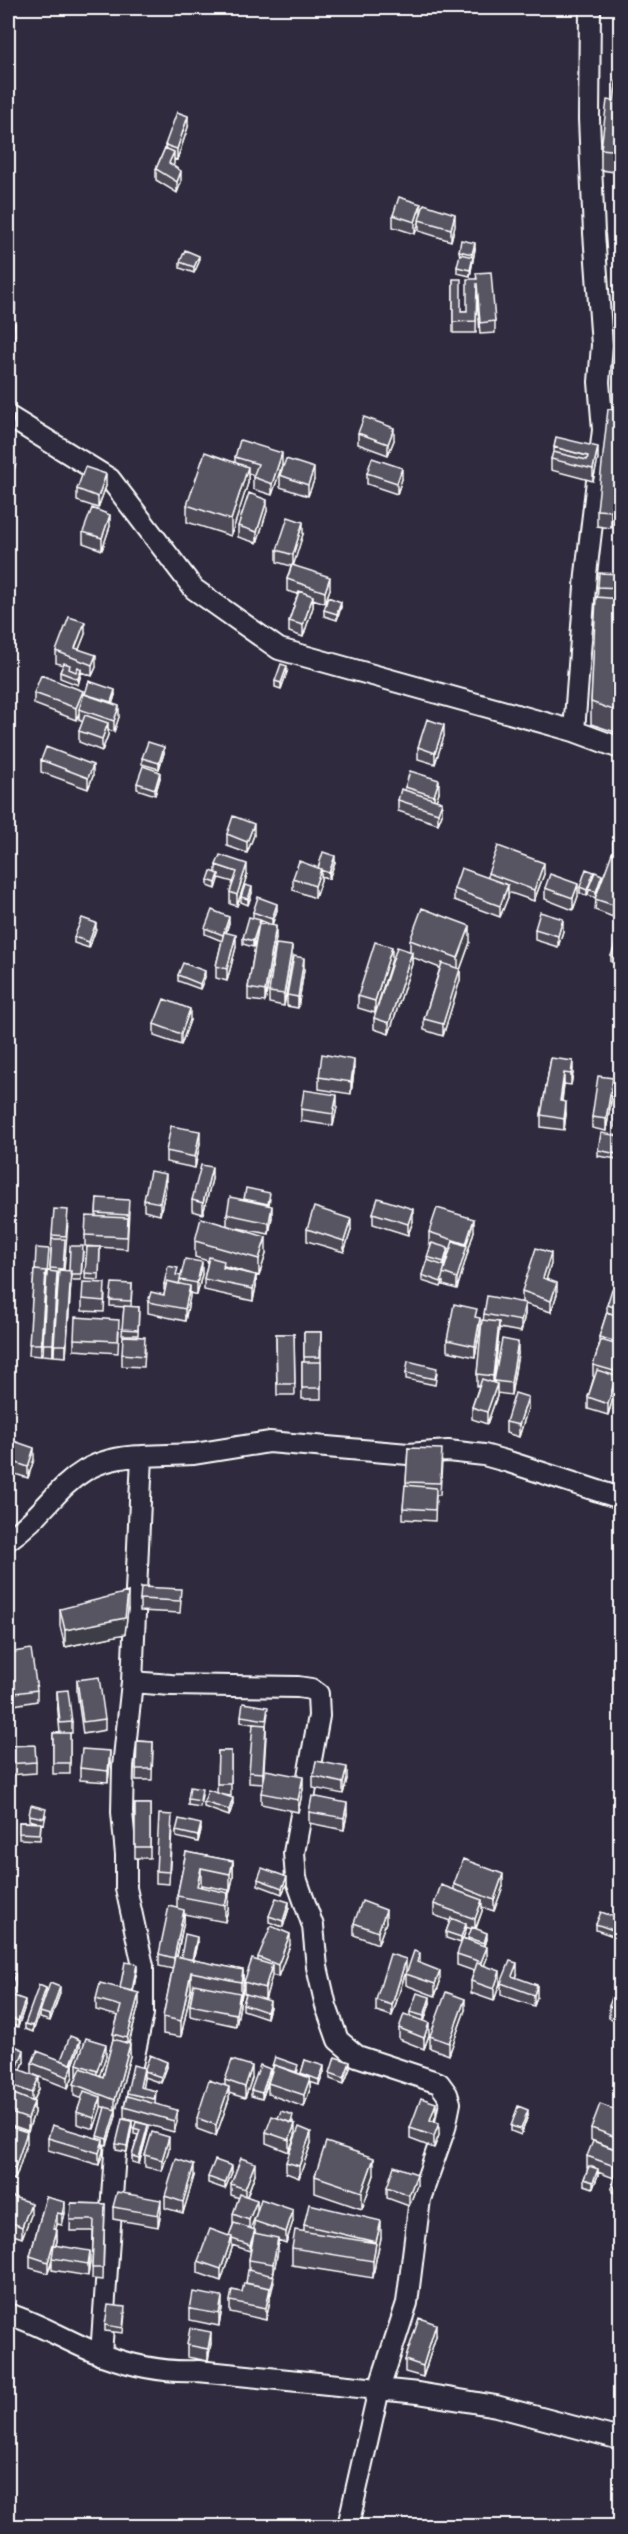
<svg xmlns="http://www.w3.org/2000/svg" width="628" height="2534" viewBox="0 0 628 2534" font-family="Mynerve,sans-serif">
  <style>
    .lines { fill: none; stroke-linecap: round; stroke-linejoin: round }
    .street-casing { stroke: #fff; stroke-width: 24 }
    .street { stroke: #2f2a3d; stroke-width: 20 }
    .wall { fill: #4d4956; stroke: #fff; stroke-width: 1.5; fill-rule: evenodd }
    .shaded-wall { fill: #3e3c46; stroke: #fff; stroke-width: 1.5 }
    .building { fill: #595564; stroke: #fff; stroke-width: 1.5 }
  </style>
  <rect width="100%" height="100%" fill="#2f2a3d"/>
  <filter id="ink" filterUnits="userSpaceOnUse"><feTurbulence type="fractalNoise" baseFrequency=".0167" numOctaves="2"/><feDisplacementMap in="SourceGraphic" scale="12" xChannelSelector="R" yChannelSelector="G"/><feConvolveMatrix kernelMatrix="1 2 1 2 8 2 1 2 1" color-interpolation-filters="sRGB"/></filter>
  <g filter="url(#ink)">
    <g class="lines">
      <!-- street casing -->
      <g class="street-casing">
        <path id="street" d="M 8,416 L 110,479 L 194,589 L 279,649 L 574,731 L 620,748
          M 574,731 L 586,574 L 603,430 L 599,382 L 602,345 L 594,233 L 589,119 L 590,8
          M 142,1456 L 194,1454 L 269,1442 L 408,1454 L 448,1451 L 484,1455 L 509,1462 L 620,1498
          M 8,1540 C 60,1504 65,1458 142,1456 L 132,1682 L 123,1767 L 122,1812 L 126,1855 L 126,1888 L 143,1966 L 143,2014 L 116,2139 L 101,2355
          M 132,1682 L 171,1685 L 298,1687 L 311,1689 L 318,1694 L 319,1716 L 294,1853 L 296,1878 L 313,1926 L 317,1967 L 326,2006 L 338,2040 L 357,2056 L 439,2083 L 447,2094 L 450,2103 L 445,2128 L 420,2199 L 407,2303 L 379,2389 L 348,2526
          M 8,2314 C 41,2324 70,2343 102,2355 C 133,2366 165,2373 198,2371 L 418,2393 L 496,2406 L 620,2439"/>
      </g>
      <!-- street -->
      <use href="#street" class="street"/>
    </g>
    <!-- wall -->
    <path class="wall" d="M 621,47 L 621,173 L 601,170 L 601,149 L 614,101 Z
      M 188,127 L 177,160 L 174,159 L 173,166 L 181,182 L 177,193 L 156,180 L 156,169 L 165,148 L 165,145 Z
      M 393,215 L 421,215 L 455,225 L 451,241 L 419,231 L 419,220 L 415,234 L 393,227 Z
      M 475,249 L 470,276 L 457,273 L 457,267 L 460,257 L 459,251 Z
      M 180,262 L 199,262 L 194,273 L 180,268 Z
      M 453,279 L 461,311 L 467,311 L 476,279 L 495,321 L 495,333 L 480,334 L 477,295 L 476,333 L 453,333 Z
      M 8,301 L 15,310 L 12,318 L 9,316 L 9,321 L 15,335 L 10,348 L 8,347 Z
      M 621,411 L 621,443 L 611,528 L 597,526 L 597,510 Z
      M 358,433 L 394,440 L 388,455 L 358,444 Z
      M 554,447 L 598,459 L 593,481 L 551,470 L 551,459 L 554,452 Z
      M 235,457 L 282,465 L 272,495 L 253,489 L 253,477 L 254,475 L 248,473 L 248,483 L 231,536 L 187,522 L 187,505 L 235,462 Z
      M 367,473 L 402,479 L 397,494 L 367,484 Z
      M 280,475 L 314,480 L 308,496 L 280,487 Z
      M 106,486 L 98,508 L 77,501 L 77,489 Z
      M 621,505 L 621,530 L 613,528 L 613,516 Z
      M 267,511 L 257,543 L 238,537 L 238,526 Z
      M 110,526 L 102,550 L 83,543 L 83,532 Z
      M 303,534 L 293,565 L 330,589 L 325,603 L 313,599 L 313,607 L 303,637 L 289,632 L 289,621 L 298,594 L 287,591 L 287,579 L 291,566 L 277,562 L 277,550 Z
      M 621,574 L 621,734 L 591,724 L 591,702 L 598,587 Z
      M 341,607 L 337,620 L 324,616 L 324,610 Z
      M 85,634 L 79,649 L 96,667 L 92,676 L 81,672 L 78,685 L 60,678 L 60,672 L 63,665 L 56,663 L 56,651 Z
      M 287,672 L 281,689 L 275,687 L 275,681 Z
      M 34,693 L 83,697 L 115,695 L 112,704 L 119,717 L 114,732 L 108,730 L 108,735 L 102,751 L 79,742 L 79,731 L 83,722 L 79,720 L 79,713 L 76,720 L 34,704 Z
      M 444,736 L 435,764 L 418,759 L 418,747 Z
      M 164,753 L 159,769 L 142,764 L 142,758 Z
      M 41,760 L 93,776 L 88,789 L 41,772 Z
      M 160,778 L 155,795 L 137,789 L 137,783 Z
      M 405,787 L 439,792 L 436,800 L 442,814 L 438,824 L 398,811 L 398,800 L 405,790 Z
      M 621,822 L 621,920 L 617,919 L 617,906 L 613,917 L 595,910 L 596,898 L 588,895 L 588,891 L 587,896 L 580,893 L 580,887 L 594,876 L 602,881 L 613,854 L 613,843 Z
      M 227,834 L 254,835 L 247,853 L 227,846 Z
      M 335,862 L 329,879 L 321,876 L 321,880 L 315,898 L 293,890 L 293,878 L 318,868 Z
      M 216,865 L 247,875 L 237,906 L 230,904 L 230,892 L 233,882 L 219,878 L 216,889 L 208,886 L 208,880 L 216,873 Z
      M 488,873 L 544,874 L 534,901 L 508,892 L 508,897 L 500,917 L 454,900 L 454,889 L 488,878 Z
      M 545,888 L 578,896 L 573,910 L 545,899 Z
      M 252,893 L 248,905 L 241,902 L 241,897 Z
      M 277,910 L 272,925 L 260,920 L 260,923 L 276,938 L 265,1002 L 248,1000 L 248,988 L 257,934 L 253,947 L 243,944 L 243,938 L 253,918 L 253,912 Z
      M 229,923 L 226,933 L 236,947 L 227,981 L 216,978 L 216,966 L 222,941 L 205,934 L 205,928 Z
      M 96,929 L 89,948 L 74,943 L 74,937 Z
      M 535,929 L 563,931 L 558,947 L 535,940 Z
      M 621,937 L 621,965 L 611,962 L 611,956 Z
      M 410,940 L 470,942 L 460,970 L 460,980 L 443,1036 L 424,1030 L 424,1019 L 440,968 L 412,957 L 412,964 L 389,1034 L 374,1029 L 374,1018 L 410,952 Z
      M 292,958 L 284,1006 L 269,1003 L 269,992 Z
      M 392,959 L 375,1013 L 358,1008 L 358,996 Z
      M 304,970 L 298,1008 L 287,1006 L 287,995 Z
      M 178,975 L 205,977 L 200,989 L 178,981 Z
      M 190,1020 L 181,1045 L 154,1036 L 154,1024 Z
      M 551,1058 L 573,1073 L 571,1085 L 564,1084 L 562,1102 L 566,1114 L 564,1130 L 541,1127 L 541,1115 Z
      M 354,1071 L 351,1094 L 319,1089 L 319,1077 Z
      M 621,1080 L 621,1128 L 615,1127 L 615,1115 Z
      M 613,1090 L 606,1131 L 592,1128 L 592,1117 Z
      M 337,1107 L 333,1126 L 301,1121 L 301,1109 Z
      M 620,1142 L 617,1159 L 598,1156 L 598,1150 Z
      M 200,1143 L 195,1168 L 166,1162 L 166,1151 Z
      M 212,1179 L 203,1214 L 192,1211 L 192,1200 Z
      M 166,1186 L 160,1215 L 144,1211 L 144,1200 Z
      M 97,1198 L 129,1211 L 127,1249 L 85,1246 L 85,1235 L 96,1217 Z
      M 270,1199 L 269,1205 L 272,1217 L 269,1234 L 227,1226 L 266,1254 L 259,1276 L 256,1275 L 256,1286 L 253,1301 L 204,1290 L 204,1279 L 208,1261 L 195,1257 L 195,1241 L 227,1226 L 227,1214 L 244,1200 ZM 224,1266 L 252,1274 L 224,1268 Z
      M 373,1213 L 413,1221 L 408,1235 L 373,1224 Z
      M 68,1222 L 64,1271 L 69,1271 L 83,1252 L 81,1280 L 71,1280 L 66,1357 L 54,1356 L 58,1280 L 57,1280 L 53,1356 L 43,1355 L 47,1281 L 46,1281 L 41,1356 L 29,1355 L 34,1270 L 50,1271 L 52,1235 Z
      M 307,1229 L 351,1230 L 344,1252 L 307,1241 Z
      M 474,1231 L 457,1289 L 443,1285 L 443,1281 L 441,1287 L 422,1281 L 422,1275 L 427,1260 L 431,1244 L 429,1244 L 429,1232 Z
      M 621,1234 L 621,1254 L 618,1253 L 618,1242 Z
      M 87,1247 L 100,1247 L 99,1280 L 85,1279 Z
      M 551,1264 L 546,1279 L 557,1294 L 551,1312 L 525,1304 L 525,1314 L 521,1332 L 499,1328 L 494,1383 L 494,1381 L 518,1354 L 511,1395 L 497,1393 L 497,1396 L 487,1424 L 472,1419 L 472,1407 L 479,1386 L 477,1386 L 477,1374 L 484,1314 L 522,1302 L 522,1291 Z
      M 202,1274 L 197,1295 L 190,1293 L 185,1321 L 148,1313 L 148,1302 L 164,1295 L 165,1291 L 164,1290 L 164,1284 L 177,1276 L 181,1276 Z
      M 132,1284 L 131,1307 L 139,1307 L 138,1335 L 122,1335 L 124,1307 L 110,1306 L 110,1300 Z
      M 621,1292 L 621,1385 L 616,1383 L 616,1388 L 608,1415 L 588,1409 L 588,1397 L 594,1377 L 593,1376 L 593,1365 L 599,1346 L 599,1337 L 607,1312 L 607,1305 Z
      M 105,1294 L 104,1312 L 82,1311 L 82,1299 Z
      M 477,1318 L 480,1330 L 475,1357 L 447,1351 L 447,1340 Z
      M 119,1331 L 118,1353 L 74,1350 L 74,1339 Z
      M 304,1332 L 321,1332 L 321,1399 L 302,1399 L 302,1362 L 304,1362 Z
      M 276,1334 L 294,1334 L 295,1395 L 277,1395 Z
      M 145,1349 L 144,1367 L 122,1366 L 122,1354 Z
      M 406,1373 L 437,1373 L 435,1385 L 406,1379 Z
      M 528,1408 L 519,1437 L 506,1433 L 506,1422 Z
      M 8,1439 L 34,1459 L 28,1478 L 8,1472 Z
      M 408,1448 L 442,1461 L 440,1495 L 436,1495 L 435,1521 L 403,1519 L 403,1508 L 406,1485 Z
      M 140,1599 L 181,1600 L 180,1613 L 140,1611 Z
      M 60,1609 L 128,1609 L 125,1634 L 65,1647 L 60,1626 Z
      M 8,1653 L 37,1690 L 37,1701 L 8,1706 Z
      M 77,1680 L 105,1719 L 105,1730 L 83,1734 L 77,1692 Z
      M 57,1691 L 72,1722 L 72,1733 L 70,1733 L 70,1774 L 53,1774 L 53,1733 L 60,1733 L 57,1702 Z
      M 268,1713 L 266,1725 L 263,1784 L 249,1783 L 249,1772 L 259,1725 L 241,1722 L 241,1716 Z
      M 137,1741 L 153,1742 L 152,1780 L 136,1780 Z
      M 8,1746 L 36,1762 L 36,1773 L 8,1775 Z
      M 218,1751 L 231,1751 L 231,1796 L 224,1795 L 233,1804 L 229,1816 L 204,1807 L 204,1802 L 217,1793 Z
      M 110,1763 L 108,1782 L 80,1780 L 80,1768 Z
      M 313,1776 L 347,1779 L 343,1794 L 313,1788 Z
      M 303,1789 L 298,1812 L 261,1804 L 261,1793 Z
      M 202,1795 L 200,1807 L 188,1805 L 188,1799 Z
      M 135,1804 L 150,1804 L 150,1858 L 135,1858 Z
      M 309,1812 L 347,1814 L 344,1830 L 309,1823 Z
      M 29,1815 L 46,1815 L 44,1824 L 41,1823 L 40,1840 L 19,1839 L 19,1822 L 37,1822 L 29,1820 Z
      M 172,1827 L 169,1884 L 156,1883 L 156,1871 Z
      M 201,1830 L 198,1842 L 176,1837 L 176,1831 Z
      M 186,1852 L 233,1861 L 233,1878 L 230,1891 L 229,1891 L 228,1909 L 225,1922 L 184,1914 L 184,1921 L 177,1957 L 181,1957 L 197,1943 L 193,1960 L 243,1970 L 243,1987 L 241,1999 L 240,1999 L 240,2005 L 236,2026 L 190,2016 L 190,2005 L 193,1989 L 191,1989 L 181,2037 L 163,2034 L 163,2017 L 173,1969 L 159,1966 L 159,1954 L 177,1908 L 177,1896 Z
      M 258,1879 L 287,1883 L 282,1894 L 258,1885 Z
      M 454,1884 L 503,1886 L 494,1911 L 482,1907 L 482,1911 L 476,1929 L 487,1939 L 485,1946 L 487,1958 L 484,1965 L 500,1983 L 494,2001 L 471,1993 L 471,1981 L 474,1971 L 457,1965 L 457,1954 L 468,1940 L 472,1929 L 466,1927 L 466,1930 L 461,1943 L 446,1938 L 446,1932 L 450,1921 L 434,1915 L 434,1904 L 454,1889 Z
      M 289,1908 L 283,1927 L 269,1922 L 269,1916 Z
      M 621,1919 L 621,1939 L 596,1930 L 596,1924 Z
      M 386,1922 L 378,1944 L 354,1935 L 354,1923 Z
      M 290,1945 L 278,1977 L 272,1975 L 265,2000 L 270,2007 L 267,2018 L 243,2010 L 243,2004 L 246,1994 L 244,1993 L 244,1982 L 258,1961 L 258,1957 Z
      M 420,1964 L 440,1982 L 435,1996 L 406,1985 L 406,1974 Z
      M 137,1970 L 133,1991 L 139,2004 L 129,2044 L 130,2056 L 116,2110 L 116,2116 L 107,2145 L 103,2144 L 103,2151 L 99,2165 L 48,2150 L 48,2138 L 97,2138 L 105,2108 L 101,2106 L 94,2129 L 77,2124 L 77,2112 L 82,2099 L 74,2096 L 74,2084 L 77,2076 L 77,2064 L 106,2056 L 99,2076 L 103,2077 L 113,2040 L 113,2034 L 118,2016 L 96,2010 L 96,1999 L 120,1988 Z
      M 406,1971 L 392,2016 L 376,2011 L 376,2000 Z
      M 517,1975 L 516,1977 L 537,1997 L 534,2006 L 501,1995 L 501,1983 Z
      M 46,1988 L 33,2032 L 25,2029 L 25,2024 Z
      M 621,1989 L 621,2022 L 609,2018 L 609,2006 Z
      M 60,1993 L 50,2021 L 40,2018 L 40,2012 Z
      M 430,2003 L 424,2021 L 429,2035 L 424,2049 L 399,2039 L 399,2028 L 410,2016 L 410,2012 Z
      M 8,2006 L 25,2006 L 18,2027 L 8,2023 Z
      M 465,2010 L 449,2055 L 430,2048 L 430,2036 Z
      M 8,2043 L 24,2062 L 21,2070 L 39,2089 L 34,2101 L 34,2113 L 28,2131 L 8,2124 L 8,2112 L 13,2097 L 12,2096 L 8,2109 Z
      M 80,2046 L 73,2065 L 73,2076 L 68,2088 L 32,2074 L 32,2063 L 61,2060 Z
      M 305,2060 L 324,2072 L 319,2085 L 310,2082 L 310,2089 L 304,2107 L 268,2094 L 268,2083 L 262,2099 L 251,2096 L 251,2090 L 270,2074 L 272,2066 L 298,2070 L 297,2073 L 301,2074 Z
      M 167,2067 L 161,2083 L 144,2077 L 142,2088 L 156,2091 L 155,2104 L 177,2122 L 174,2132 L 124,2118 L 124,2107 L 127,2093 L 144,2068 Z
      M 350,2068 L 344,2084 L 330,2079 L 330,2073 Z
      M 252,2078 L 245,2098 L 229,2093 L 229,2099 L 216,2136 L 197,2129 L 197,2118 L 225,2086 L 225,2080 Z
      M 621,2112 L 621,2151 L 591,2140 L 591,2128 Z
      M 436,2115 L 434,2121 L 439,2135 L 434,2148 L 410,2139 L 410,2128 Z
      M 528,2115 L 521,2135 L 511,2131 L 511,2126 Z
      M 278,2118 L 293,2121 L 293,2123 L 295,2135 L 289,2152 L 266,2143 L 266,2132 Z
      M 8,2126 L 27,2143 L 15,2180 L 8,2177 Z
      M 132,2127 L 127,2152 L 116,2150 L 116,2144 Z
      M 134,2128 L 148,2131 L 139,2164 L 132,2162 L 132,2156 L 138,2135 L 134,2134 Z
      M 311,2143 L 299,2178 L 286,2173 L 286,2162 Z
      M 169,2149 L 162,2171 L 145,2167 L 145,2155 Z
      M 587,2156 L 620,2163 L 614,2178 L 598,2172 L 598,2175 L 593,2188 L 584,2185 L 584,2179 L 588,2168 L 587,2168 Z
      M 621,2168 L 621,2195 L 612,2192 L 612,2186 Z
      M 232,2172 L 225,2189 L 208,2183 L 208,2177 Z
      M 255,2174 L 247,2197 L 257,2212 L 293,2221 L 286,2243 L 278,2240 L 278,2250 L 273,2276 L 274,2282 L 271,2294 L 270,2293 L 270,2300 L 266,2320 L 230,2312 L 230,2301 L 242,2292 L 246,2283 L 249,2271 L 249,2260 L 252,2243 L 250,2251 L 232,2245 L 232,2248 L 221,2281 L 198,2273 L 198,2261 L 229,2236 L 233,2225 L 233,2214 L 239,2198 L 231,2195 L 231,2184 ZM 256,2214 L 254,2221 L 254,2230 L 250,2229 Z
      M 374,2175 L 362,2209 L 315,2193 L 315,2176 Z
      M 194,2176 L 183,2213 L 165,2208 L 165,2196 Z
      M 417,2185 L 409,2206 L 387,2198 L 387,2187 Z
      M 8,2195 L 31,2215 L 22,2238 L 8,2233 Z
      M 46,2197 L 65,2213 L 62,2225 L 57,2224 L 56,2229 L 57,2241 L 56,2245 L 90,2262 L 88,2276 L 52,2270 L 52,2260 L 48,2273 L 30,2268 L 30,2256 Z
      M 71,2203 L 105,2204 L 103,2280 L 92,2279 L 93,2231 L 70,2231 Z
      M 113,2207 L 161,2212 L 158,2227 L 113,2219 Z
      M 304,2225 L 381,2238 L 376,2259 L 373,2278 L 292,2265 L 292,2248 L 304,2231 Z
      M 222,2308 L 219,2326 L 190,2320 L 190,2309 Z
      M 125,2313 L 123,2333 L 105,2331 L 105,2325 Z
      M 436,2336 L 423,2377 L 405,2372 L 405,2360 Z
      M 211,2343 L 208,2361 L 187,2357 L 187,2345 Z"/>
    <!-- shaded-wall -->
    <path class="shaded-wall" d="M 188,116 L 188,127 L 177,160 L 177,149 Z
      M 174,152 L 174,164 L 169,175 L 169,163 Z
      M 181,171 L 181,182 L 177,193 L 177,182 Z
      M 421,204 L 421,216 L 415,234 L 415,222 Z
      M 455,214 L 455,225 L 451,241 L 451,229 Z
      M 475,243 L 475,249 L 470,276 L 472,254 Z
      M 199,256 L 199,262 L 194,273 L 194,267 Z
      M 15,304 L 15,310 L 12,318 L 12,312 Z
      M 15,323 L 15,335 L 10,348 L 10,336 Z
      M 14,416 L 14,428 L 8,447 L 8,436 Z
      M 621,426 L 621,443 L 611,528 L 611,511 Z
      M 394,428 L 394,440 L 388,455 L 388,444 Z
      M 598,447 L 598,459 L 593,481 L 593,469 Z
      M 282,453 L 282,465 L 272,495 L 272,484 Z
      M 16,458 L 16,464 L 8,488 L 8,482 Z
      M 248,467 L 248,483 L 231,536 L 231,520 Z
      M 314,468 L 314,480 L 308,496 L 308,485 Z
      M 402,468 L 402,479 L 397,494 L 397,483 Z
      M 106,474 L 106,486 L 98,508 L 98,497 Z
      M 267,500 L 267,511 L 257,543 L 257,532 Z
      M 110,515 L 110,526 L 102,550 L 102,538 Z
      M 303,522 L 303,534 L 293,567 L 293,555 Z
      M 330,577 L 330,589 L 325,603 L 325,592 Z
      M 313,596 L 313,607 L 303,637 L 303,625 Z
      M 341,602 L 341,607 L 337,620 L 337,614 Z
      M 85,622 L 85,634 L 75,659 L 75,648 Z
      M 96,655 L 96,667 L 92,676 L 92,665 Z
      M 287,666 L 287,672 L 281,689 L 281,683 Z
      M 81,669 L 81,675 L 78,685 L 78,679 Z
      M 115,690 L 115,695 L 111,708 L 111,702 Z
      M 83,691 L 83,703 L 79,709 L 79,713 L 76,720 L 76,708 Z
      M 119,706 L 119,717 L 114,732 L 114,721 Z
      M 108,723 L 108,735 L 102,751 L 102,739 Z
      M 444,725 L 444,736 L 435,764 L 435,753 Z
      M 164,747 L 164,753 L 159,769 L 159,763 Z
      M 93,765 L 93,776 L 88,789 L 88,778 Z
      M 160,772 L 160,778 L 155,795 L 155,789 Z
      M 439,780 L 439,792 L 434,807 L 434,796 Z
      M 442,802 L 442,814 L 438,824 L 438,813 Z
      M 254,824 L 254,835 L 247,853 L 247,842 Z
      M 335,856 L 335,862 L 329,879 L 329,873 Z
      M 544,863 L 544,874 L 534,901 L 534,890 Z
      M 247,864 L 247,875 L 237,906 L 237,895 Z
      M 321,869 L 321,880 L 315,898 L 315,886 Z
      M 594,872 L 594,878 L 587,896 L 587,890 Z
      M 219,874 L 219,880 L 216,889 L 216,883 Z
      M 602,875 L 602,881 L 596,898 L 596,892 Z
      M 578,884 L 578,896 L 573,910 L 573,898 Z
      M 508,885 L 508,897 L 500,917 L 500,906 Z
      M 621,885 L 621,896 L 617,902 L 617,906 L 613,917 L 613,905 Z
      M 252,887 L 252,893 L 248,905 L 248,899 Z
      M 277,904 L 277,910 L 272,925 L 272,919 Z
      M 229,917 L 229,923 L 223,941 L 223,935 Z
      M 563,919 L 563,931 L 558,947 L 558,936 Z
      M 260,920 L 260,926 L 253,947 L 253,941 Z
      M 96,923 L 96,929 L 89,948 L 89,942 Z
      M 276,926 L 276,938 L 265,1002 L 265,991 Z
      M 470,926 L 470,942 L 460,970 L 460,980 L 443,1036 L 443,1024 L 458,973 L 458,958 Z
      M 236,935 L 236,947 L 227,981 L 227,969 Z
      M 292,946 L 292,958 L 284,1006 L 284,994 Z
      M 392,947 L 392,959 L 375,1013 L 375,1001 Z
      M 412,952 L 412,964 L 389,1034 L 389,1023 Z
      M 304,958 L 304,970 L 298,1008 L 298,997 Z
      M 205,971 L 205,977 L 200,989 L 200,984 Z
      M 190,1009 L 190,1020 L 181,1045 L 181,1034 Z
      M 354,1060 L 354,1071 L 351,1094 L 351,1082 Z
      M 573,1061 L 573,1073 L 571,1085 L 571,1074 Z
      M 564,1073 L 564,1084 L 560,1113 L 560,1101 Z
      M 613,1078 L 613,1090 L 606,1131 L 606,1119 Z
      M 337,1095 L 337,1107 L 333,1126 L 333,1114 Z
      M 566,1102 L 566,1114 L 564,1130 L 564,1119 Z
      M 200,1131 L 200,1143 L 195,1168 L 195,1157 Z
      M 212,1167 L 212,1179 L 203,1214 L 203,1203 Z
      M 166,1174 L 166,1186 L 160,1215 L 160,1203 Z
      M 272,1206 L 272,1217 L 269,1234 L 269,1223 Z
      M 413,1209 L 413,1221 L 408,1235 L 408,1224 Z
      M 351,1219 L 351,1230 L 344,1252 L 344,1241 Z
      M 474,1219 L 474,1231 L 457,1289 L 457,1278 Z
      M 266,1237 L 266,1254 L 259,1276 L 259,1259 Z
      M 448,1248 L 448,1254 L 444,1268 L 444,1262 Z
      M 551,1253 L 551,1264 L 543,1290 L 543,1278 Z
      M 202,1262 L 202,1274 L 197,1295 L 197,1283 Z
      M 46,1271 L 46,1282 L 41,1356 L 41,1344 Z
      M 71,1271 L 71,1282 L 66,1357 L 66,1345 Z
      M 57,1272 L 57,1283 L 53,1356 L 53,1344 Z
      M 256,1275 L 256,1286 L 253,1301 L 253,1289 Z
      M 557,1283 L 557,1294 L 551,1312 L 551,1301 Z
      M 190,1286 L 190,1297 L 185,1321 L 185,1309 Z
      M 525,1303 L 525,1314 L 521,1332 L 521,1321 Z
      M 480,1318 L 480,1330 L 475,1357 L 475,1346 Z
      M 499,1322 L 499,1333 L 493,1387 L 493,1376 Z
      M 518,1342 L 518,1354 L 511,1395 L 511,1383 Z
      M 616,1376 L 616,1388 L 608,1415 L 608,1404 Z
      M 497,1384 L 497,1396 L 487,1424 L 487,1412 Z
      M 528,1397 L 528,1408 L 519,1437 L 519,1425 Z
      M 34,1448 L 34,1459 L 28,1478 L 28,1467 Z
      M 128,1592 L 128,1609 L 125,1634 L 65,1647 L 65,1630 Z
      M 266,1725 L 266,1737 L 263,1784 L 263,1773 Z
      M 110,1751 L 110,1763 L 108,1782 L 108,1771 Z
      M 347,1767 L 347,1779 L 343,1794 L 343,1783 Z
      M 303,1777 L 303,1789 L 298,1812 L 298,1800 Z
      M 233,1798 L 233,1804 L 229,1816 L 229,1810 Z
      M 347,1803 L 347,1814 L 344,1830 L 344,1818 Z
      M 201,1824 L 201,1830 L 198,1842 L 198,1836 Z
      M 233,1861 L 233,1878 L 230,1891 L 230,1874 Z
      M 201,1868 L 201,1885 L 198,1900 L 197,1886 Z
      M 503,1874 L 503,1886 L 494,1911 L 494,1900 Z
      M 287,1877 L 287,1883 L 282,1894 L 282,1888 Z
      M 229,1890 L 228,1909 L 225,1922 L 225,1905 Z
      M 482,1900 L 482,1911 L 475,1930 L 475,1919 Z
      M 289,1902 L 289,1908 L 283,1927 L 283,1921 Z
      M 184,1910 L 184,1921 L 174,1969 L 174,1958 Z
      M 386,1910 L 386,1922 L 378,1944 L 378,1932 Z
      M 466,1924 L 466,1930 L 461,1943 L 461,1937 Z
      M 487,1933 L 487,1939 L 484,1949 L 484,1943 Z
      M 290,1934 L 290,1945 L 278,1977 L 278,1965 Z
      M 197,1937 L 197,1943 L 192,1967 L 192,1961 Z
      M 487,1947 L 487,1958 L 481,1974 L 481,1962 Z
      M 420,1953 L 420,1964 L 417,1962 Z
      M 406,1959 L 406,1971 L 392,2016 L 392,2005 Z
      M 517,1963 L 517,1975 L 512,1987 L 512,1976 Z
      M 137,1964 L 137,1970 L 132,1998 L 132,1992 Z
      M 272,1965 L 272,1976 L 265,2000 L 265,1988 Z
      M 243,1970 L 243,1987 L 241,1999 L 241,1982 Z
      M 440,1971 L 440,1982 L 435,1996 L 435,1984 Z
      M 500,1971 L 500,1983 L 494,2001 L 494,1989 Z
      M 191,1972 L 191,1989 L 181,2037 L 181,2021 Z
      M 15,1974 L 15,1986 L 8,2004 L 8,1992 Z
      M 537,1985 L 537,1997 L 534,2006 L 534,1995 Z
      M 60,1987 L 60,1993 L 50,2021 L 50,2015 Z
      M 46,1988 L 46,1994 L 33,2032 L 33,2026 Z
      M 139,1993 L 139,2004 L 127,2049 L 127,2038 Z
      M 240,1993 L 240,2005 L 236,2026 L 236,2014 Z
      M 430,1997 L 430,2003 L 424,2022 L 424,2016 Z
      M 465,1999 L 465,2010 L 449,2055 L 449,2043 Z
      M 25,2000 L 25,2006 L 18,2027 L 18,2021 Z
      M 270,2001 L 270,2007 L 267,2018 L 267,2012 Z
      M 429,2023 L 429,2035 L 424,2049 L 424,2038 Z
      M 80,2040 L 80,2046 L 73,2065 L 73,2076 L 68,2088 L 68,2077 L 71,2066 Z
      M 106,2044 L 106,2056 L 97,2083 L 97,2071 Z
      M 130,2044 L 130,2056 L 116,2110 L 116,2116 L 107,2145 L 107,2139 L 115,2112 L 115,2100 Z
      M 24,2050 L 24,2062 L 18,2077 L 18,2066 Z
      M 167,2062 L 167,2067 L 161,2083 L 161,2077 Z
      M 350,2062 L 350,2068 L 344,2084 L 344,2078 Z
      M 252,2066 L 252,2078 L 245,2098 L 245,2087 Z
      M 324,2066 L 324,2072 L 319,2085 L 319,2080 Z
      M 144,2068 L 144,2079 L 141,2096 L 140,2087 Z
      M 270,2069 L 270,2075 L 262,2099 L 262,2093 Z
      M 39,2077 L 39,2089 L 32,2104 L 32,2093 Z
      M 310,2078 L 310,2089 L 304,2107 L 304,2095 Z
      M 12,2085 L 12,2096 L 8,2109 L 8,2097 Z
      M 229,2087 L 229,2099 L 216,2136 L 216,2125 Z
      M 101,2097 L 101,2108 L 94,2129 L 94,2118 Z
      M 34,2102 L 34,2113 L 28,2131 L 28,2119 Z
      M 436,2103 L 436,2115 L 430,2132 L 430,2120 Z
      M 177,2110 L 177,2122 L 174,2132 L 174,2121 Z
      M 528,2110 L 528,2115 L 521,2135 L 521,2129 Z
      M 132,2121 L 132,2127 L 127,2152 L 127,2146 Z
      M 439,2123 L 439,2135 L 434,2148 L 434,2136 Z
      M 295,2124 L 295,2135 L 289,2152 L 289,2140 Z
      M 148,2125 L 148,2131 L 139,2164 L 139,2158 Z
      M 27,2132 L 27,2143 L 15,2180 L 15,2168 Z
      M 311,2132 L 311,2143 L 299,2178 L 299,2166 Z
      M 169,2137 L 169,2149 L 162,2171 L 162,2160 Z
      M 103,2140 L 103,2151 L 99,2165 L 99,2153 Z
      M 620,2151 L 620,2163 L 614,2178 L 614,2166 Z
      M 374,2158 L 374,2175 L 362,2209 L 362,2192 Z
      M 255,2163 L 255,2174 L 245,2201 L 245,2189 Z
      M 194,2165 L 194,2176 L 183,2213 L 183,2202 Z
      M 232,2166 L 232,2172 L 225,2189 L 225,2183 Z
      M 598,2169 L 598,2175 L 593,2188 L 593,2182 Z
      M 417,2174 L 417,2185 L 409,2206 L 409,2195 Z
      M 161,2200 L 161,2212 L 158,2227 L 158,2215 Z
      M 257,2200 L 257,2212 L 249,2232 L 249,2220 Z
      M 65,2202 L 65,2213 L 62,2225 L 62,2214 Z
      M 31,2203 L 31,2215 L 22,2238 L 22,2227 Z
      M 293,2210 L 293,2221 L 286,2243 L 286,2232 Z
      M 57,2213 L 57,2224 L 53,2240 L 53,2229 Z
      M 381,2221 L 381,2238 L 376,2259 L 373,2278 L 373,2261 L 376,2242 Z
      M 57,2230 L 57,2241 L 48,2273 L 48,2262 Z
      M 255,2230 L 255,2236 L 250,2251 L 250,2245 Z
      M 232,2237 L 232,2248 L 221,2281 L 221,2269 Z
      M 278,2238 L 278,2250 L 273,2276 L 273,2264 Z
      M 90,2251 L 90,2262 L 88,2276 L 88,2264 Z
      M 270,2288 L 270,2300 L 266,2320 L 266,2308 Z
      M 222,2297 L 222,2308 L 219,2326 L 219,2314 Z
      M 436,2324 L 436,2336 L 423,2377 L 423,2366 Z
      M 211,2332 L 211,2343 L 208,2361 L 208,2349 Z"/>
    <!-- building -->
    <path class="building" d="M 621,47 L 621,151 L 601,149 L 607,100 L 614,101 Z
      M 177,112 L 188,116 L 177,149 L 165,145 Z
      M 165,148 L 174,152 L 169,163 L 181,171 L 177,182 L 156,169 Z
      M 399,197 L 421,204 L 415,222 L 393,215 Z
      M 424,204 L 455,214 L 451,229 L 419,220 Z
      M 461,240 L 475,243 L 472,254 L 459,251 Z
      M 185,250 L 199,256 L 194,267 L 180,262 Z
      M 460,254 L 473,257 L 470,270 L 457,267 Z
      M 491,272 L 495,321 L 480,323 L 477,283 L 476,321 L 453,322 L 453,279 L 461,279 L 461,311 L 467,311 L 467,279 L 477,279 L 476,273 Z
      M 8,301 L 15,304 L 12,312 L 8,310 Z
      M 8,321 L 15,323 L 10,336 L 8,335 Z
      M 608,409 L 621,411 L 621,426 L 611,511 L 597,510 Z
      M 8,414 L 14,416 L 8,436 Z
      M 364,417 L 394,428 L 388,444 L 358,433 Z
      M 556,437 L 598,447 L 593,469 L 551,459 L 553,452 L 587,460 L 588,456 L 554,447 Z
      M 240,440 L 282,453 L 272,484 L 253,477 L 258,464 L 235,457 Z
      M 205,452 L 248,467 L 231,520 L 187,505 Z
      M 8,455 L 16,458 L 8,482 Z
      M 372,458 L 402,468 L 397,483 L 367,473 Z
      M 286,459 L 314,468 L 308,485 L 280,475 Z
      M 85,467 L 106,474 L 98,497 L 77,489 Z
      M 249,493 L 267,500 L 257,532 L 238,526 Z
      M 616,503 L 621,505 L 621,518 L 613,516 Z
      M 92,508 L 110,515 L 102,538 L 83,532 Z
      M 288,517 L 303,522 L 293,555 L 277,550 Z
      M 292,565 L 330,577 L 325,592 L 287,579 Z
      M 599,573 L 621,574 L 621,588 L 598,587 Z
      M 299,591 L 313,596 L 303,625 L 289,621 Z
      M 328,597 L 341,602 L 337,614 L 324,610 Z
      M 596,597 L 621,599 L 621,713 L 591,702 Z
      M 69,617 L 85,622 L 75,648 L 96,655 L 92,665 L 56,651 Z
      M 64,663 L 70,665 L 69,669 L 76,672 L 78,667 L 81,669 L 78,679 L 60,672 Z
      M 281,664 L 287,666 L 281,683 L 275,681 Z
      M 41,675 L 83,691 L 76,708 L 34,693 Z
      M 89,681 L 115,690 L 111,702 L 85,694 Z
      M 84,694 L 119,706 L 114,721 L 79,709 Z
      M 85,715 L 108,723 L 102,739 L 79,731 Z
      M 427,719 L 444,725 L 435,753 L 418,747 Z
      M 148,742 L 164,747 L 159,763 L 142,758 Z
      M 46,747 L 93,765 L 88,778 L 41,760 Z
      M 143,766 L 160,772 L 155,789 L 137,783 Z
      M 410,771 L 439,780 L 434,796 L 405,787 Z
      M 401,789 L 442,802 L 438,813 L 398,800 Z
      M 233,816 L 254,824 L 247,842 L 227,834 Z
      M 621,822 L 621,846 L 613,843 Z
      M 498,846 L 544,863 L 534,890 L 488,873 Z
      M 323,852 L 335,856 L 329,873 L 320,870 L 321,869 L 318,868 Z
      M 612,853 L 621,856 L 621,885 L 613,905 L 595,899 Z
      M 220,855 L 247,864 L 237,895 L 230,892 L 237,872 L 216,865 Z
      M 299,861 L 321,869 L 315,886 L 293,878 Z
      M 461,868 L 508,885 L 500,906 L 454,889 Z
      M 586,869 L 594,872 L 587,890 L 580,887 Z
      M 211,871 L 219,874 L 216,883 L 208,880 Z
      M 595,872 L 602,875 L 596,892 L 588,889 Z
      M 550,874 L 578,884 L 573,898 L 545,888 Z
      M 245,885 L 252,887 L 248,899 L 241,897 Z
      M 621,892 L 621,903 L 617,902 Z
      M 258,897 L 277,904 L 272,919 L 253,912 Z
      M 422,908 L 470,926 L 458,958 L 410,940 Z
      M 212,910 L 229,917 L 223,935 L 205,928 Z
      M 540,912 L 563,919 L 558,936 L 535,929 Z
      M 249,917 L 260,920 L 253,941 L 243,938 Z
      M 82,918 L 96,923 L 89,942 L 74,937 Z
      M 259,923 L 276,926 L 265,991 L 248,988 Z
      M 224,932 L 236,935 L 227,969 L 216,966 Z
      M 618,936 L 621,937 L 621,960 L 611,956 Z
      M 375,942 L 392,947 L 375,1001 L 358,996 Z
      M 276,944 L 292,946 L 284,994 L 269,992 Z
      M 397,947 L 412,952 L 389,1023 L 374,1018 Z
      M 294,956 L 304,958 L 298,997 L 287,995 Z
      M 183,963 L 205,971 L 200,984 L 178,975 Z
      M 442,963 L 460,969 L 443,1024 L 424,1019 Z
      M 164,999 L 190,1009 L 181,1034 L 154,1024 Z
      M 322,1054 L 354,1060 L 351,1082 L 319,1077 Z
      M 551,1058 L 573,1061 L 571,1074 L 564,1073 L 560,1101 L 566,1102 L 564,1119 L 541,1115 Z
      M 598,1076 L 613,1078 L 606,1119 L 592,1117 Z
      M 621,1080 L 621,1116 L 615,1115 Z
      M 304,1090 L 337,1095 L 333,1114 L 301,1109 Z
      M 171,1126 L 200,1131 L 195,1157 L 166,1151 Z
      M 601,1133 L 620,1136 L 617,1154 L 598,1150 Z
      M 201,1165 L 212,1167 L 203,1203 L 192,1200 Z
      M 150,1171 L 166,1174 L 160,1203 L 144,1200 Z
      M 246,1188 L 270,1193 L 268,1204 L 244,1199 Z
      M 230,1197 L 272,1206 L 269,1223 L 227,1214 Z
      M 97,1198 L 129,1200 L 128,1215 L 96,1213 Z
      M 378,1198 L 413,1209 L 408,1224 L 373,1213 Z
      M 314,1207 L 351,1219 L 344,1241 L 307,1229 Z
      M 437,1208 L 474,1219 L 466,1244 L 429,1232 Z
      M 54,1209 L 68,1210 L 66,1236 L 52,1235 Z
      M 86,1216 L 128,1218 L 127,1237 L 85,1235 Z
      M 201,1218 L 266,1237 L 259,1259 L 195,1241 Z
      M 52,1239 L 65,1239 L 63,1269 L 50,1268 Z
      M 453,1241 L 467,1246 L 457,1278 L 443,1273 Z
      M 432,1243 L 448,1248 L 444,1262 L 427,1257 Z
      M 70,1246 L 83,1246 L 81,1274 L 70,1274 L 71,1271 L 69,1271 Z
      M 87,1247 L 100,1247 L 99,1274 L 85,1273 Z
      M 36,1248 L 49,1249 L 47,1275 L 45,1275 L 46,1271 L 35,1270 Z
      M 536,1248 L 551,1253 L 543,1278 L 557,1283 L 551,1301 L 522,1291 Z
      M 209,1257 L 224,1261 L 223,1268 L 256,1275 L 253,1289 L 204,1279 Z
      M 185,1259 L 202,1262 L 197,1283 L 180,1280 Z
      M 427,1260 L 445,1266 L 441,1282 L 422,1275 Z
      M 168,1266 L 178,1268 L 176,1275 L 181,1276 L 179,1284 L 167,1281 L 166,1285 L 164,1284 Z
      M 34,1270 L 46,1271 L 41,1344 L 29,1344 Z
      M 59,1270 L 71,1271 L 66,1345 L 54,1345 Z
      M 47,1271 L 57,1272 L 53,1344 L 43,1344 Z
      M 167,1281 L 190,1286 L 185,1309 L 148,1302 L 151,1292 L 164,1295 Z
      M 83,1282 L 105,1283 L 104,1301 L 82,1299 Z
      M 112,1283 L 132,1284 L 131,1301 L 110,1300 Z
      M 612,1289 L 621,1292 L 621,1309 L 607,1305 Z
      M 487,1296 L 525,1303 L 521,1321 L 484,1314 Z
      M 454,1304 L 477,1309 L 475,1317 L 480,1318 L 475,1346 L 447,1340 Z
      M 124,1306 L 139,1307 L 138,1330 L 122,1329 Z
      M 607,1312 L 621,1317 L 619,1325 L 621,1326 L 621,1343 L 599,1337 Z
      M 75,1317 L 119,1320 L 118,1341 L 74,1339 Z
      M 482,1320 L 499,1322 L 493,1376 L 477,1374 Z
      M 304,1332 L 321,1332 L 320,1357 L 304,1357 Z
      M 276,1334 L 294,1334 L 295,1384 L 277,1384 Z
      M 123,1336 L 145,1337 L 144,1356 L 122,1354 Z
      M 502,1339 L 518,1342 L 511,1383 L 494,1381 Z
      M 601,1340 L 621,1346 L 621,1373 L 593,1365 Z
      M 408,1361 L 437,1368 L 435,1379 L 406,1373 Z
      M 302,1362 L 321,1362 L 321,1388 L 302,1388 Z
      M 597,1370 L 616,1376 L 608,1404 L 588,1397 Z
      M 482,1379 L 497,1384 L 487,1412 L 472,1407 Z
      M 515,1393 L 528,1397 L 519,1425 L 506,1422 Z
      M 8,1439 L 34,1448 L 28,1467 L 8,1460 Z
      M 408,1448 L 442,1449 L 440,1483 L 406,1482 Z
      M 405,1485 L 436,1488 L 435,1510 L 403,1508 Z
      M 141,1587 L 181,1589 L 180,1601 L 140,1599 Z
      M 128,1592 L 125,1618 L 65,1630 L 60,1609 Z
      M 31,1649 L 37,1690 L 8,1694 L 8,1653 Z
      M 99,1677 L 105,1719 L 83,1722 L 77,1680 Z
      M 68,1690 L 72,1722 L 60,1723 L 57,1691 Z
      M 243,1703 L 268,1707 L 266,1720 L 241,1716 Z
      M 253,1724 L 266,1725 L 263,1773 L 249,1772 Z
      M 53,1733 L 70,1733 L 70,1763 L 53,1763 Z
      M 137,1741 L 153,1742 L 152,1769 L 136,1769 Z
      M 35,1745 L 36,1762 L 8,1764 L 8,1746 Z
      M 82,1749 L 110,1751 L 108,1771 L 80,1768 Z
      M 218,1751 L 231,1751 L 231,1784 L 217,1784 Z
      M 316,1761 L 347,1767 L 343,1783 L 313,1776 Z
      M 266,1770 L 303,1777 L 298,1800 L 261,1793 Z
      M 190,1787 L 202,1789 L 200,1801 L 188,1799 Z
      M 208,1790 L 233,1798 L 229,1810 L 204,1802 Z
      M 312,1796 L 347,1803 L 344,1818 L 309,1812 Z
      M 135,1804 L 150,1804 L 150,1847 L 135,1847 Z
      M 31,1805 L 46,1809 L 44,1818 L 29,1815 Z
      M 159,1814 L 172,1815 L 169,1872 L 156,1871 Z
      M 179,1819 L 201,1824 L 198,1836 L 176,1831 Z
      M 19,1822 L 41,1823 L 40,1834 L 19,1833 Z
      M 186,1852 L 233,1861 L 230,1874 L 201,1868 L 197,1886 L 228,1893 L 225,1905 L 177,1896 Z
      M 463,1859 L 503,1874 L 494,1900 L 454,1884 Z
      M 262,1868 L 287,1877 L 282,1888 L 258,1879 Z
      M 202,1885 L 229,1890 L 228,1897 L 228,1893 L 201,1887 Z
      M 441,1885 L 482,1900 L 475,1919 L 434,1904 Z
      M 276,1898 L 289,1902 L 283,1921 L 269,1916 Z
      M 362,1901 L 386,1910 L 378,1932 L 354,1923 Z
      M 169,1906 L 184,1910 L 174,1958 L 159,1954 Z
      M 601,1912 L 621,1919 L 621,1933 L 596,1924 Z
      M 451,1918 L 466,1924 L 461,1937 L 446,1932 Z
      M 271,1926 L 290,1934 L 278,1965 L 258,1957 Z
      M 472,1927 L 487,1933 L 484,1943 L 468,1938 Z
      M 185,1934 L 197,1937 L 192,1960 L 181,1957 Z
      M 463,1938 L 487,1947 L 481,1962 L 457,1954 Z
      M 414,1951 L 420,1953 L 417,1962 L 440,1971 L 435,1984 L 406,1974 Z
      M 390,1954 L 406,1959 L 392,2005 L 376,2000 Z
      M 175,1956 L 243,1970 L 241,1982 L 191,1972 L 181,2021 L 163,2017 Z
      M 252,1959 L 272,1965 L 265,1988 L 244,1982 Z
      M 510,1961 L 517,1963 L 512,1976 L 537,1985 L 534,1995 L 501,1983 Z
      M 125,1962 L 137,1964 L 132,1991 L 120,1988 Z
      M 477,1963 L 500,1971 L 494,1989 L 471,1981 Z
      M 8,1971 L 15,1974 L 8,1992 Z
      M 50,1983 L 60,1987 L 50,2015 L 40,2012 Z
      M 100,1983 L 139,1993 L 127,2038 L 113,2034 L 121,2006 L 96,1999 Z
      M 194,1984 L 240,1993 L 236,2014 L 190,2005 Z
      M 39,1985 L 46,1988 L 33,2026 L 25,2024 Z
      M 616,1987 L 621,1989 L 621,2010 L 609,2006 Z
      M 446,1992 L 465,1999 L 449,2043 L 430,2036 Z
      M 417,1993 L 430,1997 L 424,2016 L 410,2012 Z
      M 246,1994 L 270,2001 L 267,2012 L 243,2004 Z
      M 11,1995 L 25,2000 L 18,2021 L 8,2017 L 8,2006 Z
      M 404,2014 L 429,2023 L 424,2038 L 399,2028 Z
      M 70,2036 L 80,2040 L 71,2064 L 61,2060 Z
      M 86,2038 L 106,2044 L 97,2071 L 77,2064 Z
      M 113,2039 L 130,2044 L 115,2100 L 74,2084 L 81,2068 L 103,2077 Z
      M 8,2043 L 24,2050 L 18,2066 L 8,2062 Z
      M 37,2051 L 73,2065 L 68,2077 L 32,2063 Z
      M 150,2055 L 167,2062 L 161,2077 L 144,2071 Z
      M 275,2057 L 298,2065 L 296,2072 L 274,2065 L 273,2067 L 272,2066 Z
      M 335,2057 L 350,2062 L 344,2078 L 330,2073 Z
      M 232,2060 L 252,2066 L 245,2087 L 225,2080 Z
      M 305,2060 L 324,2066 L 319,2080 L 301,2073 Z
      M 8,2065 L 39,2077 L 32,2093 L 12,2085 L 8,2097 Z
      M 133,2065 L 144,2068 L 140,2087 L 156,2091 L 154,2099 L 127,2093 Z
      M 260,2065 L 270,2069 L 262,2093 L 251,2090 Z
      M 274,2065 L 310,2078 L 304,2095 L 268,2083 Z
      M 209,2080 L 229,2087 L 216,2125 L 197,2118 Z
      M 84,2091 L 101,2097 L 94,2118 L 77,2112 Z
      M 14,2094 L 34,2102 L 28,2119 L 8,2112 Z
      M 127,2096 L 177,2110 L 174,2121 L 124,2107 Z
      M 421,2098 L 436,2103 L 430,2120 L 439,2123 L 434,2136 L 410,2128 Z
      M 600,2104 L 621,2112 L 621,2139 L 591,2128 Z
      M 518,2106 L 528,2110 L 521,2129 L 511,2126 Z
      M 105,2107 L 116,2110 L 107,2139 L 97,2136 Z
      M 281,2111 L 293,2115 L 291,2123 L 278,2118 Z
      M 272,2116 L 295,2124 L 289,2140 L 266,2132 Z
      M 122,2119 L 132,2121 L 127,2146 L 116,2144 Z
      M 136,2122 L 148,2125 L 139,2158 L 132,2156 L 140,2130 L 134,2128 Z
      M 52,2125 L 103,2140 L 99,2153 L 48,2138 Z
      M 8,2126 L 27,2132 L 15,2168 L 8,2166 Z
      M 299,2127 L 311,2132 L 299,2166 L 286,2162 Z
      M 152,2132 L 169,2137 L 162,2160 L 145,2155 Z
      M 593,2141 L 620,2151 L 614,2166 L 587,2156 Z
      M 326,2142 L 374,2158 L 362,2192 L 315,2176 Z
      M 241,2158 L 255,2163 L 245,2189 L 231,2184 Z
      M 176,2159 L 194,2165 L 183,2202 L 165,2196 Z
      M 215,2160 L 232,2166 L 225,2183 L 208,2177 Z
      M 394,2166 L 417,2174 L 409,2195 L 387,2187 Z
      M 589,2166 L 598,2169 L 593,2182 L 584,2179 Z
      M 619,2167 L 621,2168 L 621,2190 L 612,2186 Z
      M 117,2192 L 161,2200 L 158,2215 L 113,2207 Z
      M 240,2194 L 257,2200 L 249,2220 L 233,2214 Z
      M 8,2195 L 31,2203 L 22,2227 L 8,2221 Z
      M 46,2197 L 65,2202 L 62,2214 L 57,2213 L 53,2229 L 57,2230 L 48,2262 L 30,2256 Z
      M 261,2199 L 293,2210 L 286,2232 L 254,2221 Z
      M 71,2203 L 105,2204 L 103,2268 L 92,2268 L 94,2220 L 70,2220 Z
      M 309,2204 L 381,2221 L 376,2242 L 304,2225 Z
      M 234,2223 L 255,2230 L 250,2245 L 232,2239 L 232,2237 L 229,2236 Z
      M 210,2229 L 232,2237 L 221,2269 L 198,2261 Z
      M 295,2230 L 376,2243 L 373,2261 L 292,2248 Z
      M 254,2233 L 278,2238 L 273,2264 L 249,2260 Z
      M 54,2245 L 90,2251 L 88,2264 L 52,2258 Z
      M 248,2270 L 274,2276 L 271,2288 L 246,2283 Z
      M 244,2283 L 270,2288 L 266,2308 L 230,2301 L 232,2290 L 242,2292 Z
      M 193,2292 L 222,2297 L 219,2314 L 190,2309 Z
      M 108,2305 L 125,2307 L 123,2328 L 105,2325 Z
      M 419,2318 L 436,2324 L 423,2366 L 405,2360 Z
      M 190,2328 L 211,2332 L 208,2349 L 187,2345 Z"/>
  </g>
  <!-- margin -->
  <rect width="628" height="2534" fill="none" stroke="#2f2a3d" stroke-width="30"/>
  <rect x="15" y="15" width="598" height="2504" fill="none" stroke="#fff" stroke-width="2" filter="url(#ink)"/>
</svg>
